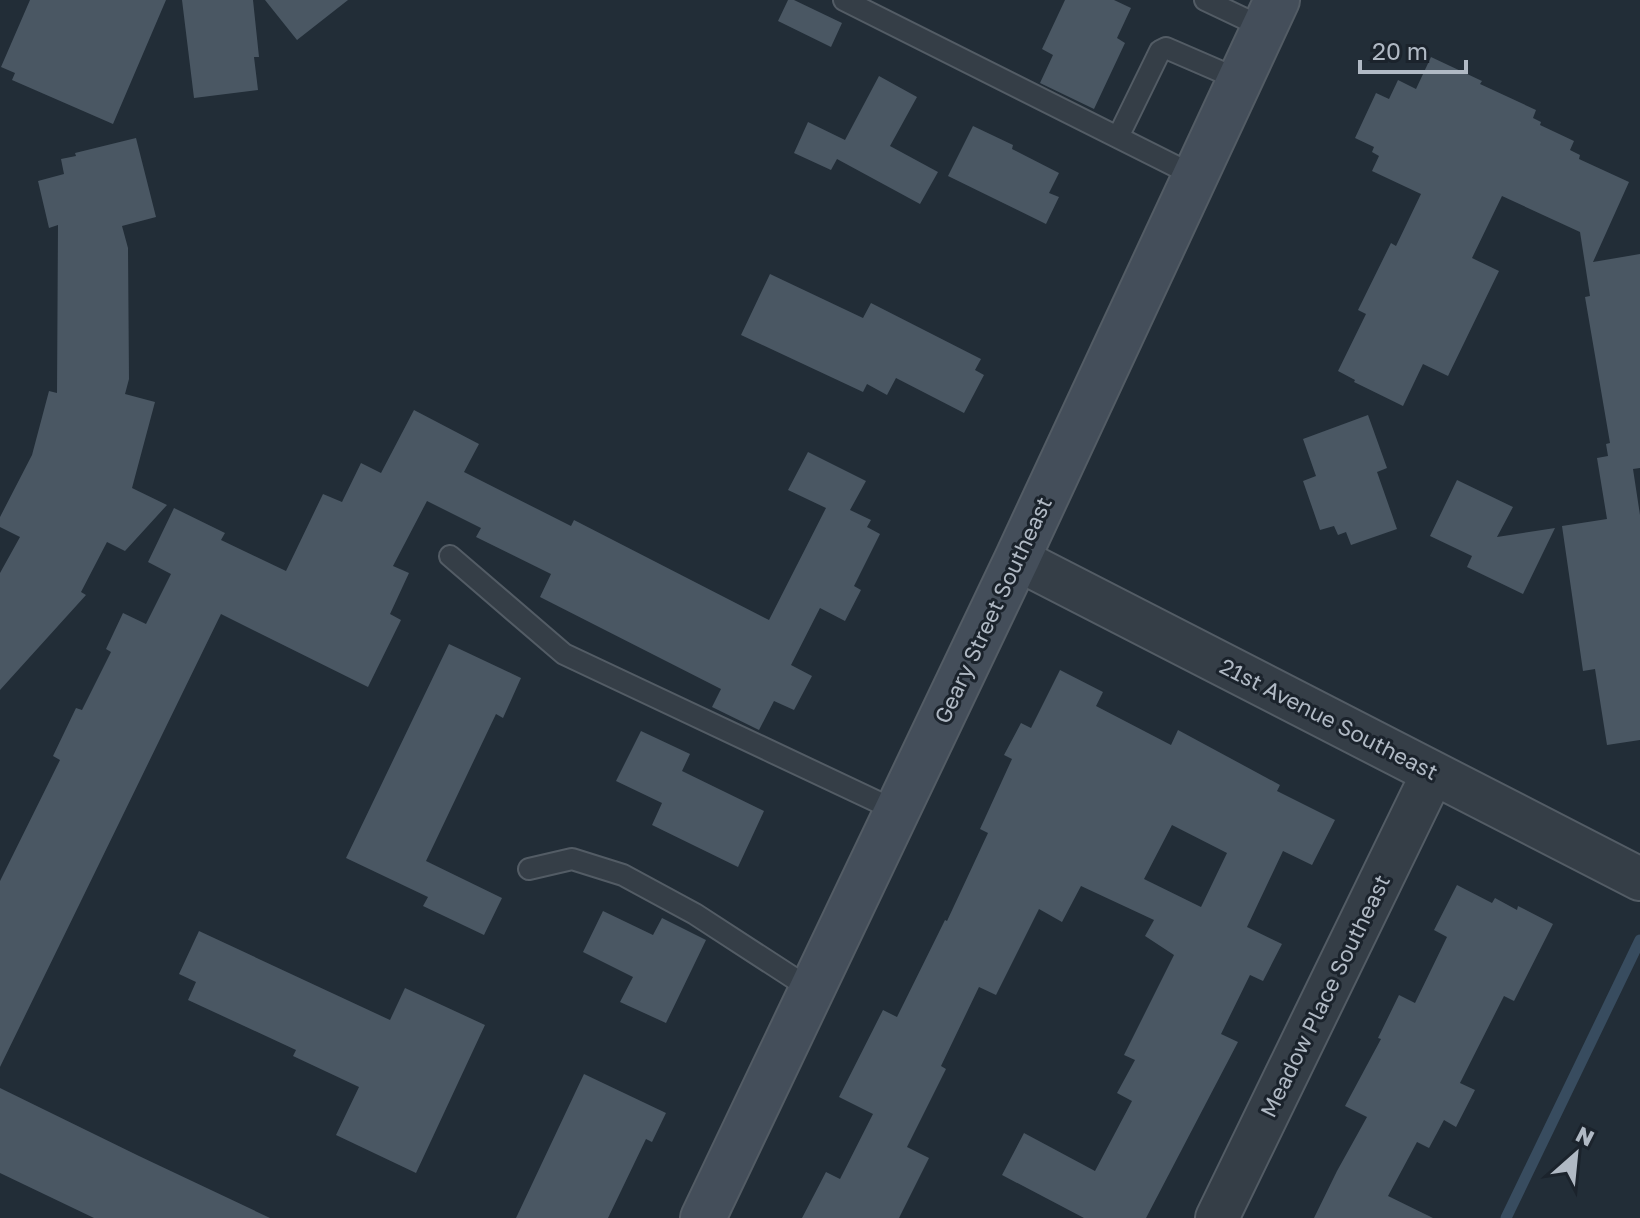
<svg xmlns="http://www.w3.org/2000/svg" width="1640" height="1218" viewBox="0 0 1640 1218" font-family="'Golos Text',sans-serif">
  <style>
    .lines { fill: none; stroke-linecap: round; stroke-linejoin: round }
    .stream { stroke: #384c5f; stroke-width: 11 }
    .building { fill: #4a5763; fill-rule: evenodd }
    .lane-casing { stroke: #535c65; stroke-width: 24 }
    .street-casing { stroke: #535c65; stroke-width: 46 }
    .secondary-casing { stroke: #535c65; stroke-width: 48 }
    .lane { stroke: #353e47; stroke-width: 20 }
    .street { stroke: #353e47; stroke-width: 42 }
    .secondary { stroke: #444e5a; stroke-width: 44 }
    .labels { text-anchor: middle; stroke-width: 6; stroke-linejoin: round; paint-order: stroke }
    .street-label { font-size: 22px; fill: #b0b9c4; stroke: #1b232c }
  </style>
  <rect width="100%" height="100%" fill="#222d37"/>
  <g class="lines">
    <!-- stream -->
    <path class="stream" d="M 1506,1218 L 1640,940"/>
  </g>
  <!-- building -->
  <path class="building" d="M 30,0 L 166,0 L 113,124 L 12,80 L 15,73 L 1,67 Z
    M 182,0 L 253,0 L 259,57 L 254,57 L 258,90 L 194,98 Z
    M 265,0 L 348,0 L 297,40 Z
    M 788,0 L 794,0 L 842,23 L 831,47 L 778,21 Z
    M 1065,0 L 1114,0 L 1131,8 L 1117,38 L 1125,43 L 1094,109 L 1040,83 L 1053,55 L 1042,49 Z
    M 1431,57 L 1482,81 L 1480,84 L 1536,110 L 1533,118 L 1541,122 L 1540,125 L 1574,141 L 1570,150 L 1580,155 L 1579,159 L 1629,182 L 1593,262 L 1640,254 L 1640,468 L 1633,469 L 1640,515 L 1640,740 L 1607,745 L 1595,669 L 1583,671 L 1562,526 L 1607,519 L 1597,458 L 1608,456 L 1606,444 L 1610,443 L 1585,297 L 1590,296 L 1580,232 L 1502,196 L 1472,258 L 1499,271 L 1448,376 L 1423,364 L 1403,406 L 1354,382 L 1355,380 L 1338,371 L 1366,314 L 1358,310 L 1391,243 L 1396,246 L 1421,194 L 1372,171 L 1379,156 L 1372,152 L 1374,147 L 1355,138 L 1376,93 L 1389,99 L 1398,80 L 1416,89 Z
    M 879,76 L 917,97 L 890,146 L 938,172 L 920,204 L 837,159 L 831,170 L 794,153 L 808,122 L 845,140 Z
    M 973,126 L 1013,145 L 1012,149 L 1059,173 L 1049,193 L 1059,197 L 1046,224 L 948,176 Z
    M 136,138 L 156,217 L 122,226 L 128,248 L 129,379 L 125,394 L 155,402 L 132,488 L 167,505 L 125,551 L 107,542 L 81,592 L 86,595 L 0,690 L 0,573 L 20,537 L 0,527 L 0,517 L 32,455 L 49,391 L 57,393 L 58,225 L 49,228 L 38,181 L 64,174 L 61,159 L 76,156 L 75,153 Z
    M 770,274 L 863,318 L 871,303 L 981,359 L 975,370 L 984,375 L 964,413 L 896,378 L 887,395 L 867,384 L 863,392 L 741,335 Z
    M 414,410 L 479,444 L 464,472 L 571,526 L 574,520 L 769,620 L 826,508 L 788,490 L 808,452 L 866,481 L 850,510 L 871,520 L 867,527 L 880,534 L 854,586 L 861,590 L 845,621 L 820,608 L 791,665 L 812,676 L 794,710 L 774,701 L 759,730 L 712,707 L 721,689 L 540,597 L 551,574 L 476,537 L 481,528 L 427,501 L 393,566 L 409,573 L 390,614 L 401,620 L 368,687 L 221,614 L 0,1067 L 0,881 L 60,760 L 53,756 L 76,708 L 82,710 L 111,652 L 106,649 L 123,613 L 146,624 L 171,574 L 148,562 L 174,508 L 225,533 L 221,540 L 286,571 L 323,494 L 342,502 L 361,463 L 381,473 Z
    M 1368,415 L 1387,468 L 1377,472 L 1397,529 L 1351,545 L 1346,532 L 1338,535 L 1334,526 L 1320,530 L 1303,481 L 1316,476 L 1303,439 Z
    M 1457,480 L 1513,507 L 1497,537 L 1555,528 L 1523,594 L 1467,567 L 1472,556 L 1430,536 Z
    M 449,644 L 521,678 L 503,718 L 496,714 L 426,861 L 502,898 L 484,935 L 423,906 L 428,897 L 346,858 Z
    M 1060,670 L 1103,692 L 1096,706 L 1171,745 L 1178,730 L 1280,785 L 1277,791 L 1335,820 L 1312,865 L 1283,851 L 1247,927 L 1282,944 L 1263,981 L 1250,975 L 1221,1034 L 1238,1042 L 1146,1218 L 1084,1218 L 1002,1175 L 1024,1133 L 1095,1171 L 1132,1101 L 1117,1093 L 1135,1060 L 1124,1055 L 1174,955 L 1145,936 L 1154,920 L 1081,886 L 1062,922 L 1039,909 L 996,995 L 979,987 L 941,1066 L 946,1069 L 907,1147 L 929,1158 L 899,1218 L 802,1218 L 826,1172 L 840,1179 L 873,1114 L 839,1097 L 883,1010 L 897,1017 L 945,920 L 947,921 L 988,833 L 980,829 L 1012,759 L 1004,755 L 1021,723 L 1031,728 ZM 1172,825 L 1227,853 L 1201,907 L 1144,879 Z
    M 641,731 L 690,754 L 682,771 L 764,811 L 738,867 L 652,825 L 662,803 L 616,781 Z
    M 1457,885 L 1492,903 L 1495,898 L 1517,910 L 1518,906 L 1553,924 L 1514,1001 L 1504,996 L 1460,1083 L 1475,1090 L 1456,1127 L 1444,1120 L 1429,1148 L 1417,1142 L 1388,1196 L 1433,1218 L 1314,1218 L 1337,1171 L 1367,1117 L 1345,1106 L 1381,1039 L 1378,1038 L 1399,995 L 1415,1003 L 1447,937 L 1434,930 Z
    M 603,911 L 653,935 L 662,918 L 706,940 L 666,1023 L 620,1002 L 633,977 L 583,952 Z
    M 199,931 L 390,1020 L 405,988 L 485,1025 L 416,1173 L 336,1135 L 359,1087 L 293,1056 L 296,1050 L 188,1000 L 196,982 L 179,974 Z
    M 584,1074 L 666,1113 L 652,1142 L 646,1139 L 608,1218 L 516,1218 Z
    M 0,1088 L 139,1156 L 270,1218 L 94,1218 L 0,1173 Z"/>
  <g class="lines">
    <!-- lane casing -->
    <g class="lane-casing">
      <path id="lane" d="M 844,0 L 1195,176
        M 1205,0 L 1264,28
        M 1118,137 L 1160,51 L 1166,48 L 1240,80
        M 450,556 L 564,654 L 897,811
        M 529,869 L 572,859 L 623,875 L 695,914 L 812,990"/>
    </g>
    <!-- street casing -->
    <g class="street-casing">
      <path id="street" d="M 1017,559 L 1640,879
        M 1217,1218 L 1433,773"/>
    </g>
    <!-- secondary casing -->
    <g class="secondary-casing">
      <path id="secondary" d="M 703,1218 L 1017,559 L 1277,0"/>
    </g>
    <!-- lane -->
    <use href="#lane" class="lane"/>
    <!-- street -->
    <use href="#street" class="street"/>
    <!-- secondary -->
    <use href="#secondary" class="secondary"/>
  </g>
  <g class="labels">
    <!-- street labels -->
    <g class="street-label">
      <text transform="translate(993 610) rotate(-65)" y="8">Geary Street Southeast</text>
      <text transform="translate(1329 719) rotate(27)" y="8">21st Avenue Southeast</text>
      <text transform="translate(1325 996) rotate(-64)" y="8">Meadow Place Southeast</text>
    </g>
  </g>
  <!-- north arrow -->
  <g transform="translate(1576 1154) rotate(27)" stroke="#1b232c" stroke-width="6" paint-order="stroke">
  <path d="M0-6L14 30L0 20L-14 30Z" fill="#b0b9c4"/>
  <text y="-12" font-size="22" font-weight="bold" text-anchor="middle" fill="#b0b9c4">N</text>
  </g>
  <!-- scale -->
  <path d="M1360 60v12h106v-12" fill="none" stroke="#b0b9c4" stroke-width="4"/>
  <text x="1372" y="60" font-size="24" fill="#b0b9c4" stroke="#1b232c" stroke-width="6" paint-order="stroke">20 m</text>
</svg>
